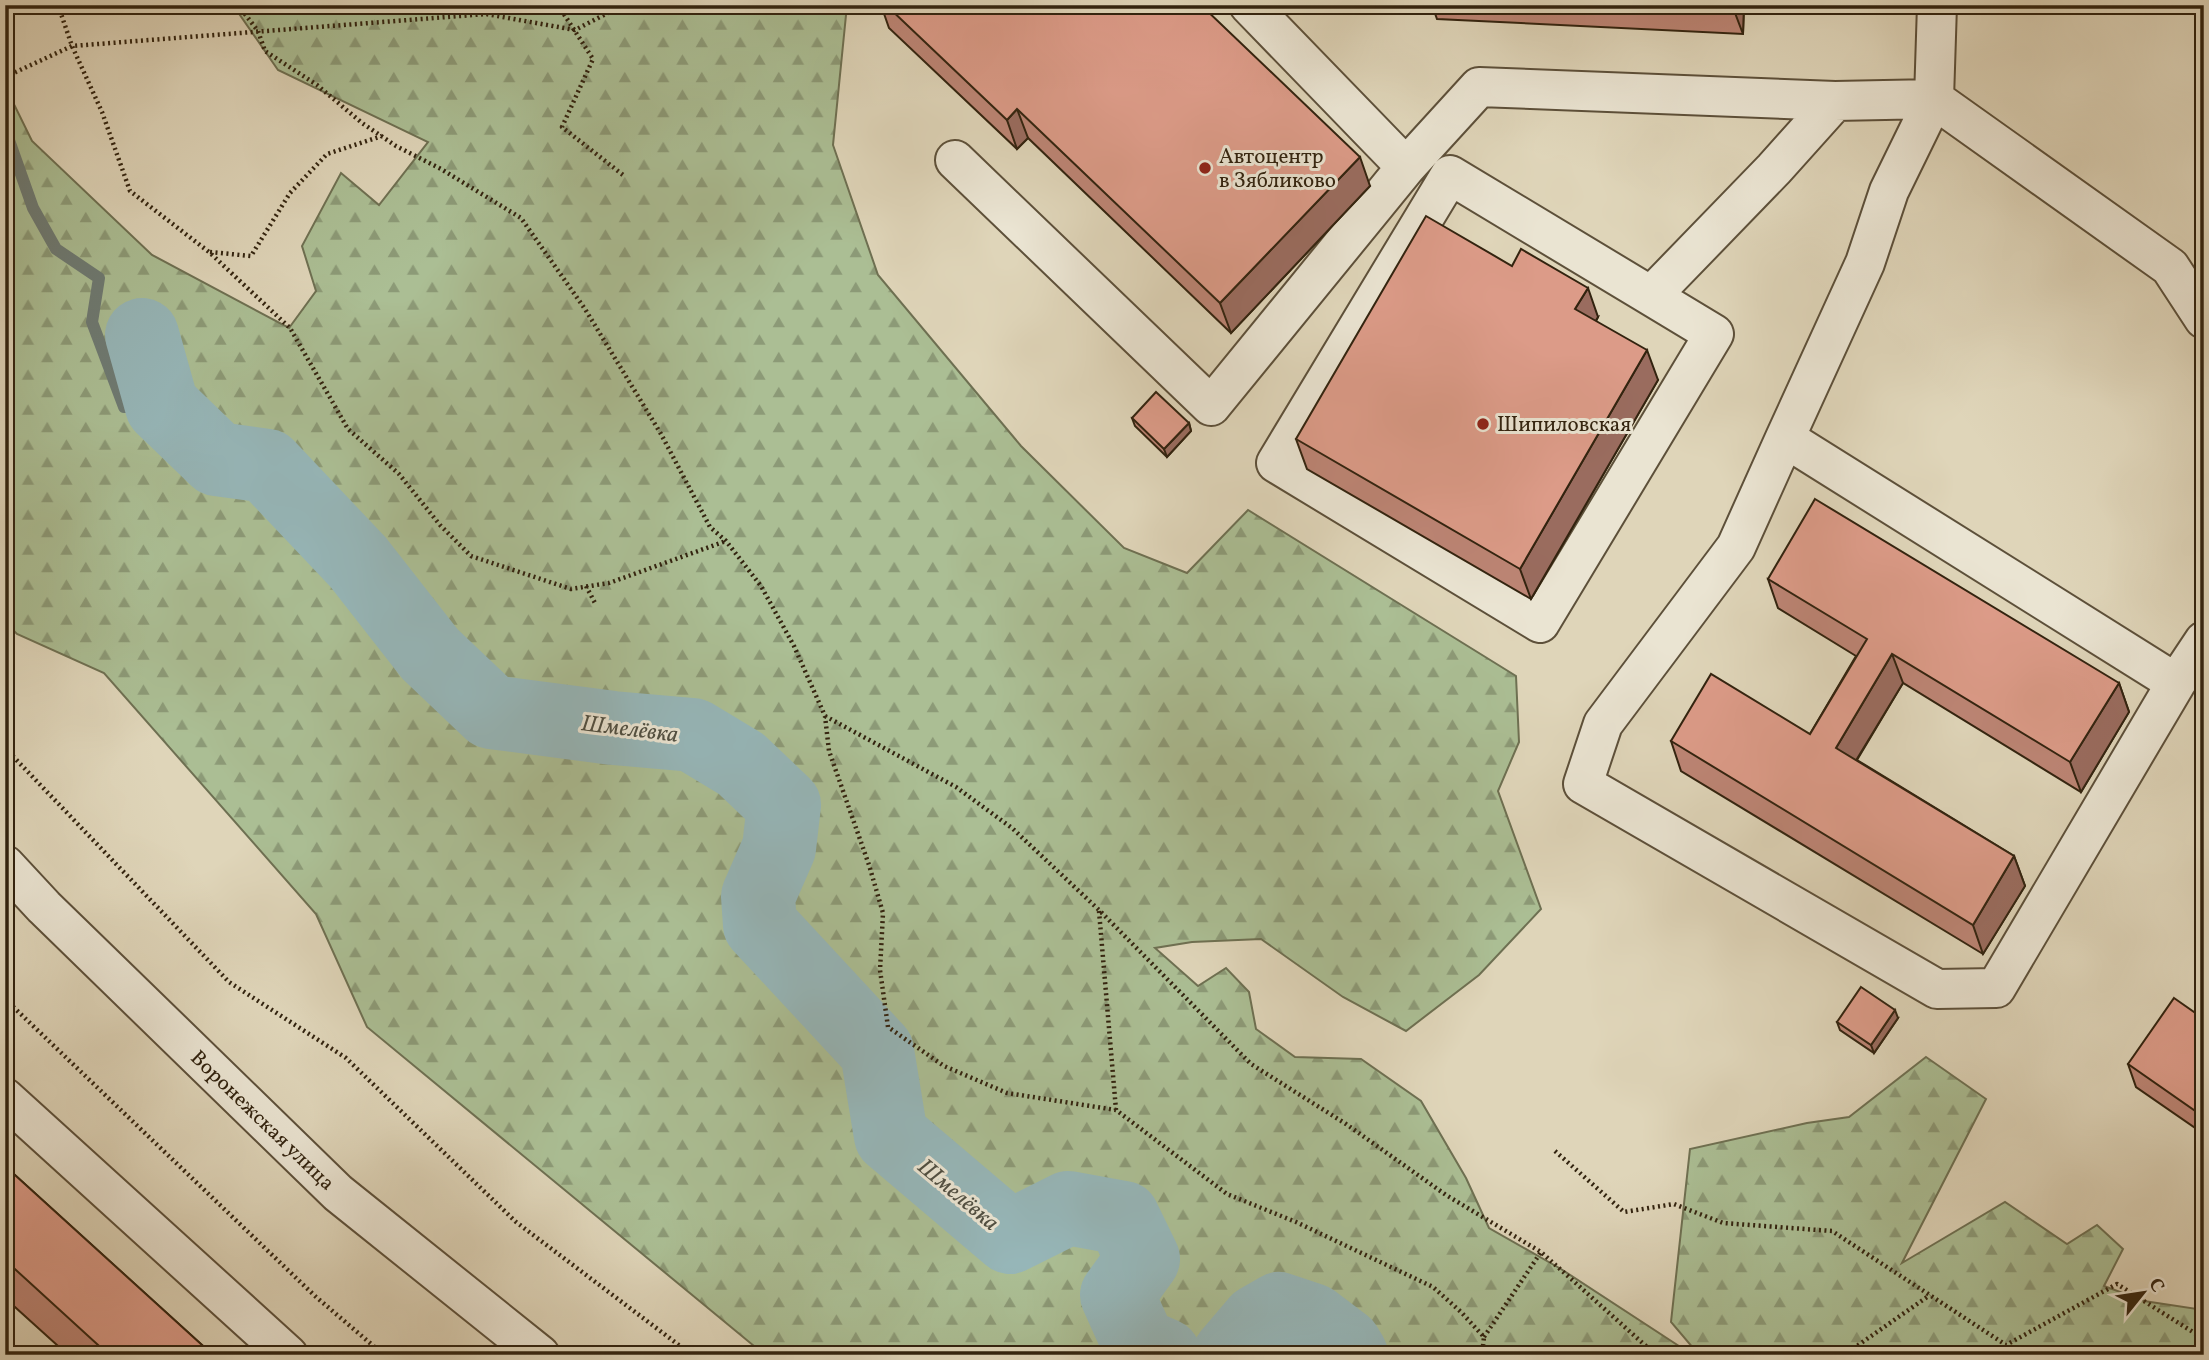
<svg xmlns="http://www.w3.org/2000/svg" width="2209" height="1360" viewBox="0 0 2209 1360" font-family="Vollkorn,serif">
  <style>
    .forest { fill: url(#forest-firs); stroke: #6e7052; stroke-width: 2 }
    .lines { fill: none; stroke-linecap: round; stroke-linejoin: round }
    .stream { stroke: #6e7b74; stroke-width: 12 }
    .river { stroke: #96b6b8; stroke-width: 74 }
    .minor-casing { stroke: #5d503a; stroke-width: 42 }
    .path { stroke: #32230f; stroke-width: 4.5; stroke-dasharray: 2 3.5; stroke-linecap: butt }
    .minor { stroke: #eae4d2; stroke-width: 38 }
    .wall { fill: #bd8575; stroke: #32230f; stroke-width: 2 }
    .shaded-wall { fill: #9a6c5f; stroke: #32230f; stroke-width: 2 }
    .building { fill: #dc9b88; stroke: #32230f; stroke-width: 2 }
    .poi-dot { fill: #8f2418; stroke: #eae4d2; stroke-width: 2.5 }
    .labels { text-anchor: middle; stroke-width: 6; stroke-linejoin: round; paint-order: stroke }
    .poi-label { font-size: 21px; fill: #32230f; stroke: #eae4d2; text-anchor: start }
    .street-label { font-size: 21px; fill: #32230f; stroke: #eae4d2 }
    .water-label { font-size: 23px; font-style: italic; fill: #504f42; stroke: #eae4d2 }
  </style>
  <defs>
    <pattern id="forest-firs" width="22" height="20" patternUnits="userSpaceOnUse" patternTransform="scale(1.75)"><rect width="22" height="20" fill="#abbe94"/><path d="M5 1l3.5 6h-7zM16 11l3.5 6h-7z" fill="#8c9a77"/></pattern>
  </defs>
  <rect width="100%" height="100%" fill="#dfd5b9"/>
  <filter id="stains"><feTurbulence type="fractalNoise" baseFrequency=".00286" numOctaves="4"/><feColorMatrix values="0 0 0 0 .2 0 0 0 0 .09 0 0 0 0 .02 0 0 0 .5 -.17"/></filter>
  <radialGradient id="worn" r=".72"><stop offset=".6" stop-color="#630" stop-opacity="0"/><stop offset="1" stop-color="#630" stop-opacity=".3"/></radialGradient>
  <!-- forest -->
  <path class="forest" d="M 233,5 L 847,5 L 833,145 L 878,275 L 1021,446 L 1124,548 L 1187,573 L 1248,510 L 1516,676 L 1519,742 L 1498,791 L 1541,909 L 1479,975 L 1406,1031 L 1343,997 L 1261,939 L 1192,942 L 1155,948 L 1198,986 L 1226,968 L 1249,992 L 1256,1029 L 1295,1057 L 1361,1059 L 1421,1101 L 1466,1178 L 1489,1228 L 1561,1269 L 1685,1350 L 1685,1355 L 765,1355 L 367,1027 L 316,914 L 104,673 L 17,634 L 5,622 L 5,86 L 32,141 L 152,255 L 289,328 L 316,291 L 302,246 L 341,173 L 379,205 L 428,142 L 278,70 Z
    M 1926,1057 L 1986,1099 L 1902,1263 L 2005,1202 L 2067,1244 L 2097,1225 L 2123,1249 L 2104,1286 L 2144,1301 L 2204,1310 L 2204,1355 L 1699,1355 L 1671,1322 L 1690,1149 L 1807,1123 L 1849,1117 Z"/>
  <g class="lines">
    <!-- stream -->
    <path class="stream" d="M 5,129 L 33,208 L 56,249 L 99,278 L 92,322 L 124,407 L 162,406"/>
    <!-- river -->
    <path class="river" d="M 142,335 L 162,406 L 217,459 L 267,466 L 358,562 L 430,654 L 491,712 L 613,728 L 693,735 L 741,764 L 784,805 L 779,848 L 758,896 L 760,925 L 877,1051 L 891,1136 L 1010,1237 L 1068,1208 L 1123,1218 L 1143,1259 L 1117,1295 L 1139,1344 L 1164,1355
      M 1229,1355 L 1258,1321 L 1279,1309 L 1312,1320 L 1345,1345 L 1351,1355"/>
    <!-- minor casing -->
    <g class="minor-casing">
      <path id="minor" d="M 1249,5 L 1406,167 L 1479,87 L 1835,101 L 1934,99 L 2170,267 L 2204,319
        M 1937,5 L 1934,99 L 1889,191 L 1865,263 L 1785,438 L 1736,547 L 1603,724 L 1583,784 L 1937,989 L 1996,988 L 2176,683 L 2204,641
        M 955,160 L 1211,406 L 1406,167
        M 1651,296 L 1450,175 L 1276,463 L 1540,623 L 1714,334 L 1651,296 L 1774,169 L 1835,101
        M 1785,438 L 2176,683
        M 5,865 L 44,907 L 338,1193 L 540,1355
        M 5,1098 L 288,1355"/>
    </g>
    <!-- path -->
    <path class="path" d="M 58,5 L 72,46 L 102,112 L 130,191 L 209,252 L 290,328 L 348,429 L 399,474 L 440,525 L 471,556 L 571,589 L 609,583 L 726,541
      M 238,5 L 258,31 L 265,51 L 317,85 L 362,123 L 396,146 L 441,169 L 521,218 L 585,309 L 661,434 L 710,527 L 726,541 L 761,586 L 794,646 L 825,716 L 829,751 L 869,865 L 883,913 L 880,970 L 888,1027 L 944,1066 L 1007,1093 L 1116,1110 L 1227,1194 L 1296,1222 L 1433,1287 L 1461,1312 L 1484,1337 L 1482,1355
      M 558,5 L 593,59 L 562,127 L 623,175
      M 5,77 L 72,46 L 486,14 L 575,30 L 623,5
      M 210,252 L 251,256 L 290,193 L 327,154 L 382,136
      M 586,586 L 595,603
      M 825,716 L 956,787 L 1012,828 L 1099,910 L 1251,1064 L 1346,1124 L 1446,1195 L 1541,1252 L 1656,1355
      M 5,748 L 229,982 L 346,1058 L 516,1222 L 692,1355
      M 1099,911 L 1116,1110
      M 5,999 L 315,1296 L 384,1355
      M 1555,1151 L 1624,1212 L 1674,1204 L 1723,1223 L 1832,1231 L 2006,1345 L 2117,1284 L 2204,1339
      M 1484,1337 L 1541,1252
      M 1844,1355 L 1930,1295"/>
    <!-- minor -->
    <use href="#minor" class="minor"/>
  </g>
  <!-- wall -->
  <path class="wall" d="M 881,5 L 1201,5 L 1370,186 L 1231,333 L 1028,138 L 1017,149 L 889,28 Z
    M 1432,5 L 1744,5 L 1743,34 L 1437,19 Z
    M 1598,317 L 1596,321 L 1658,380 L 1531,599 L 1307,469 L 1296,439 Z
    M 1132,418 L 1189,423 L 1191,431 L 1167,457 L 1135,426 Z
    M 1768,579 L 2119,683 L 2129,712 L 2081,792 L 1903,683 L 1857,760 L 2014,856 L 2025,886 L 1983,954 L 1681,771 L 1671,741 L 1810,734 L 1856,656 L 1778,608 Z
    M 1898,1018 L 1874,1053 L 1840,1030 L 1837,1022 Z
    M 2204,1019 L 2204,1134 L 2136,1087 L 2128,1064 Z
    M 5,1166 L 213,1355 L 68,1355 L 5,1298 Z"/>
  <!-- shaded-wall -->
  <path class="shaded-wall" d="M 1732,5 L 1744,5 L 1743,34 Z
    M 1017,109 L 1028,138 L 1017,149 L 1007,120 Z
    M 1360,157 L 1370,186 L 1231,333 L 1220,303 Z
    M 1588,288 L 1598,317 L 1586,338 L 1575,309 Z
    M 1647,350 L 1658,380 L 1531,599 L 1520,569 Z
    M 1189,423 L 1191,431 L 1167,457 L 1164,449 Z
    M 1892,654 L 1903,683 L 1846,777 L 1836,748 Z
    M 2119,683 L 2129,712 L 2081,792 L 2070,762 Z
    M 2014,856 L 2025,886 L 1983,954 L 1973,925 Z
    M 1895,1010 L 1898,1018 L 1874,1053 L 1871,1045 Z"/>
  <!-- building -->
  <path class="building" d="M 886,5 L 1201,5 L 1360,157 L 1220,303 L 1017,109 L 1007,120 Z
    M 1426,216 L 1512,266 L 1521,249 L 1588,288 L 1575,309 L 1647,350 L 1520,569 L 1296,439 Z
    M 1156,392 L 1189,423 L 1164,449 L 1132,418 Z
    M 1815,499 L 2119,683 L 2070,762 L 1892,654 L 1836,748 L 2014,856 L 1973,925 L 1671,741 L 1711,674 L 1810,734 L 1867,639 L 1768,579 Z
    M 1861,987 L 1895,1010 L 1871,1045 L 1837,1022 Z
    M 2174,998 L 2204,1019 L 2204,1117 L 2128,1064 Z
    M 5,1166 L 213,1355 L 109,1355 L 5,1260 Z"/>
  <!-- markers -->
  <g class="poi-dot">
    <circle cx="1205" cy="168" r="7"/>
    <circle cx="1483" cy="424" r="7"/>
  </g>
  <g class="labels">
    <!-- poi labels -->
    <g class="poi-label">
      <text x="1219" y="163">Автоцентр<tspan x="1219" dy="24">в Зябликово</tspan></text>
      <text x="1497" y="431">Шипиловская</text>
    </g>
    <!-- street labels -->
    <g class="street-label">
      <text transform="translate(263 1120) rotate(44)" y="7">Воронежская улица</text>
    </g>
    <!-- water labels -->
    <g class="water-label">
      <text transform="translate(630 728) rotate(7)" y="8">Шмелёвка</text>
      <text transform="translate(959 1194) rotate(40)" y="8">Шмелёвка</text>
    </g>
  </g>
  <!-- margin -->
  <rect width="2209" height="1360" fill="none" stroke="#dfd5b9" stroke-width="28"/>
  <rect x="7" y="7" width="2195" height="1346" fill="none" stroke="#32230f" stroke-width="3.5"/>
  <rect x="14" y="14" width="2181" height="1332" fill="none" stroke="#32230f" stroke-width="2"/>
  <!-- north arrow -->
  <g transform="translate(2143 1293) rotate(60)" stroke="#eae4d2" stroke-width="5" paint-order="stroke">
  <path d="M0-5L12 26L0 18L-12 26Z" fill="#32230f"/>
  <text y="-10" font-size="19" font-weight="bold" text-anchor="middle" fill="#32230f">С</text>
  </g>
  <rect width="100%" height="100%" filter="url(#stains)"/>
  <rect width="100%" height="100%" fill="url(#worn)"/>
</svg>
